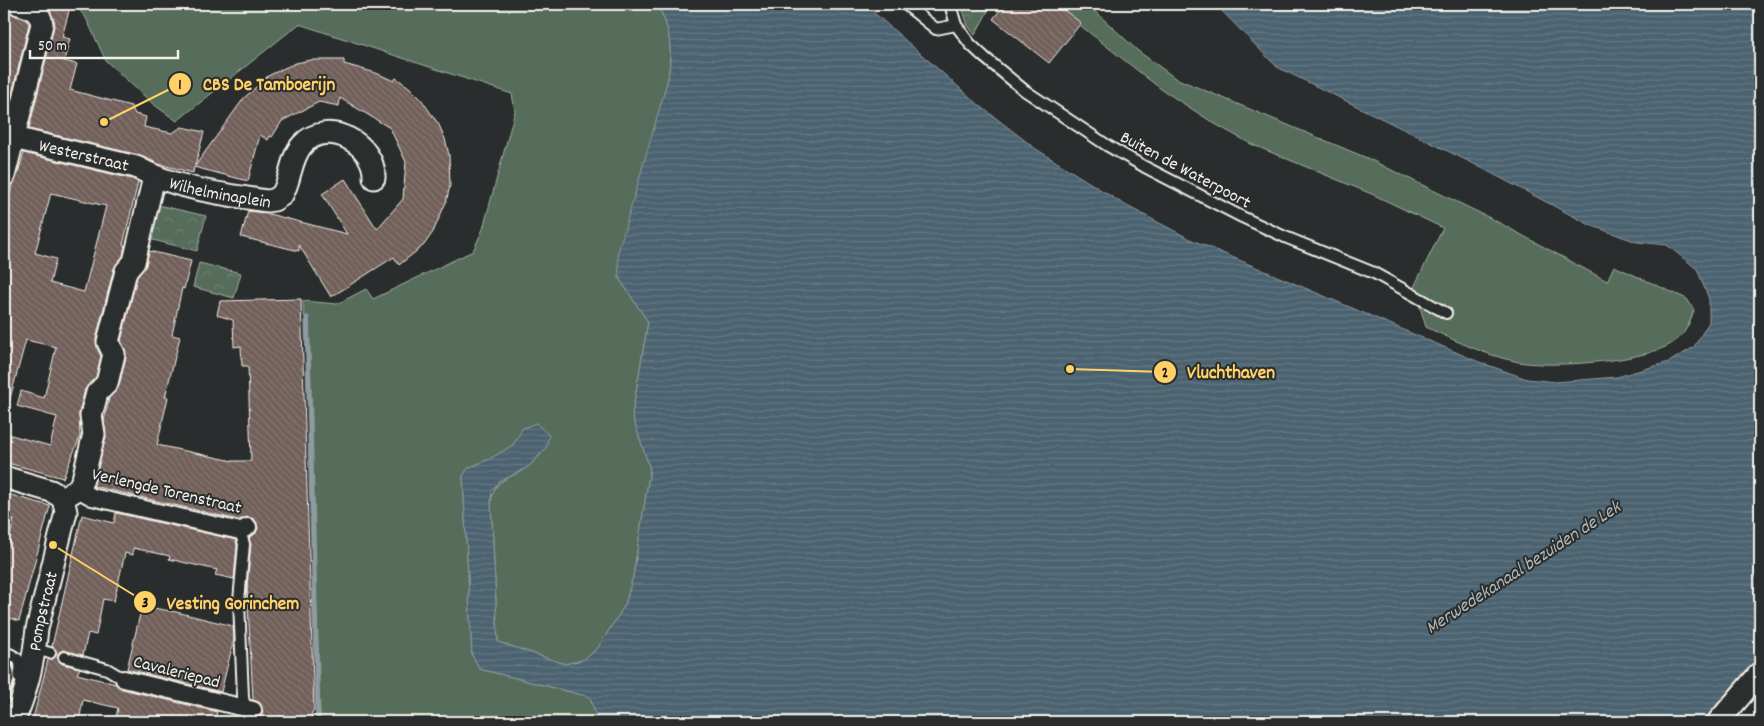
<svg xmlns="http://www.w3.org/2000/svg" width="1764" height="726" viewBox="0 0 1764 726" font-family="Dekko,sans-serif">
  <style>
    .green { fill: #546d5a; stroke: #a4afa1 }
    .park { fill: url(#park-crowns); stroke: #a4afa1 }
    .water { fill: url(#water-rules); stroke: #8f9ba0 }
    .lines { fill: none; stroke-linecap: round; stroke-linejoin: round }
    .stream { stroke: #8f9ba0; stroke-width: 5.5 }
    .building { fill: url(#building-back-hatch); stroke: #f4f1e8; fill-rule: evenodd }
    .service-casing { stroke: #f4f1e8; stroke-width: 14 }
    .pedestrian-casing { stroke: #f4f1e8; stroke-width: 20 }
    .minor-casing { stroke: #f4f1e8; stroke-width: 25 }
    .service { stroke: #2a2d2e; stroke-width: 10 }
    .pedestrian { stroke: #2a2d2e; stroke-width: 16 }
    .minor { stroke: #2a2d2e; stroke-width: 21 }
    .labels { text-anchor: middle; stroke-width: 4; stroke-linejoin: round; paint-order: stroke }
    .street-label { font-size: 18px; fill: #f4f1e8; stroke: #2a2d2e }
    .water-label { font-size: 19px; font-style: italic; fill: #b1b8b8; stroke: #2a2d2e }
    .leader { fill: none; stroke: #ffd166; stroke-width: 2 }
    .callout-dot { fill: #ffd166; stroke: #2a2d2e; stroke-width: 2 }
    .mark-label { font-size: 15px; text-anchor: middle; font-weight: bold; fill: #111 }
    .callout-label { font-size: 19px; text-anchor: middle; font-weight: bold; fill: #ffd166; stroke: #2a2d2e; stroke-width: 4; stroke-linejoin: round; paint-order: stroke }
  </style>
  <defs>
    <pattern id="park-crowns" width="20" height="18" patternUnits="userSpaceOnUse" patternTransform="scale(1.25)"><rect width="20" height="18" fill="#546d5a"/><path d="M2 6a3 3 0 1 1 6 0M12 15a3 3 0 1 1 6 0" fill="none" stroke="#6d8272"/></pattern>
    <pattern id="water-rules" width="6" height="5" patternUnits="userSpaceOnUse" patternTransform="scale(1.25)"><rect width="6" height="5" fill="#4c6270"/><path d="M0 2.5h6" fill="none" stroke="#667984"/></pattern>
    <pattern id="building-back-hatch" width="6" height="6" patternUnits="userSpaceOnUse" patternTransform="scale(1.25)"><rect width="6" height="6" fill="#715f5a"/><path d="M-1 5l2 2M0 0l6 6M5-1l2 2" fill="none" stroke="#867672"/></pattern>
  </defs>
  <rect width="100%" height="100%" fill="#2a2d2e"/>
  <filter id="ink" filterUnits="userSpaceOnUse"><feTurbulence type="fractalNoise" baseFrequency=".02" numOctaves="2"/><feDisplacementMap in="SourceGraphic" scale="10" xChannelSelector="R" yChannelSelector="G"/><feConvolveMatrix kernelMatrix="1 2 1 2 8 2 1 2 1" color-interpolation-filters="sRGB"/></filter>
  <g filter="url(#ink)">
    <!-- green -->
    <path class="green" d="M 74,4 L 656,4 C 672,27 672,53 668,79 L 619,278 L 648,322 L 632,415 L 650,469 L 633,577 L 625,605 L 597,649 L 583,660 L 565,664 L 498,642 L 491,503 C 494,478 508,480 526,468 C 534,463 540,455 546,448 L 536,423 L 524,428 L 513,445 L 490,459 L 468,468 L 463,476 L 472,655 L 480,669 L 590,697 L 598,722 L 320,722 L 308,317 L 304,316 L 303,301 L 337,304 L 366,289 L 373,299 L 473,251 L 483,229 L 515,111 L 512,94 L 299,24 L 177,121 L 153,104 L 106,61 L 86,18 Z
      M 1053,4 L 1087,4 L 1138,51 L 1175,78 L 1367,158 L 1492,219 L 1607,281 L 1614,266 L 1687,299 L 1694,310 C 1690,321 1687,331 1678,339 C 1654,362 1551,368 1519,362 C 1487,356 1456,341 1426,327 L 1414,287 L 1443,228 L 1374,195 L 1251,144 L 1215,124 L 1161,89 Z"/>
    <!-- park -->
    <path class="park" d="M 961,4 L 982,4 L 981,7 L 988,11 L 975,35 L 968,26 Z
      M 158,205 L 206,216 L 197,251 L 149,239 Z
      M 199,263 L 241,273 L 234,298 L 193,287 Z"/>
    <!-- water -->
    <path class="water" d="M 656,4 L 864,4 L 979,105 L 1036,149 L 1125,205 L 1192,240 L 1479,362 L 1527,379 L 1556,382 L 1617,377 L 1669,362 L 1694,347 L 1709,322 L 1709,299 L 1697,269 L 1667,245 L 1637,242 L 1590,225 L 1472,163 L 1277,67 L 1215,4 L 1760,4 L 1760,661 L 1748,669 L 1702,722 L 598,722 L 590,697 L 480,669 L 472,655 L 463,476 L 468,468 L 490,459 L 513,445 L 523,428 L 536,423 L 549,435 L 546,448 L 528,467 L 499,482 L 492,491 L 491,503 L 498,642 L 565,664 L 583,660 L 597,649 L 625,605 L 633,577 L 650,469 L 632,415 L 648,322 L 619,278 L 618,252 L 668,79 C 672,53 672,27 656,4 Z"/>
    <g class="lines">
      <!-- stream -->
      <path class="stream" d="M 307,318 L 318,722"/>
    </g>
    <!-- building -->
    <path class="building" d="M 46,4 L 63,4 L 69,11 L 62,37 L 70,39 L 64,61 L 77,64 L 70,90 L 131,106 L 135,114 L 146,117 L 144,127 L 172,133 L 182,127 L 204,132 L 195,166 L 244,98 L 268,76 L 282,69 L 296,63 L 311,60 L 344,60 L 344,64 L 376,73 L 394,81 L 396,78 L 409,87 L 421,99 L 439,125 L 445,139 L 449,155 L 450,186 L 446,202 L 433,232 L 424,245 L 399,265 L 394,257 L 331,297 L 299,245 L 299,251 L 241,237 L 248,211 L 265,213 L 347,234 L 322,194 L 345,179 L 377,229 L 403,199 L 406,162 L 390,128 L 340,98 L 339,106 L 319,102 L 282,121 L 272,137 L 270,136 L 268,140 L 260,135 L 248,181 L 194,167 L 193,173 L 159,164 L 139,155 L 29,129 L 55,22 Z
      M 1005,4 L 1056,4 L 1081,23 L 1049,63 L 993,19 Z
      M 4,9 L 25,19 L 29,24 L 12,94 L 4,92 Z
      M 24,153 L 132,179 L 138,182 L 123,245 L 125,245 L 123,256 L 114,268 L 96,339 L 97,348 L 101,356 L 96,377 L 85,389 L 79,413 L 80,437 L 63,478 L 4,462 L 4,433 L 50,446 L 57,417 L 17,406 L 21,391 L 44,398 L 56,347 L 26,340 L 9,402 L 4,401 L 4,200 L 8,201 L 12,186 L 16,179 ZM 51,193 L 106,206 L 84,292 L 50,283 L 56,259 L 35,253 Z
      M 149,251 L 191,261 L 184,289 L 182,288 L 172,335 L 180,337 L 165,397 L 168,397 L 157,445 L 233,461 L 251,461 L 248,366 L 242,366 L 241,346 L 234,347 L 233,320 L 217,315 L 220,301 L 301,299 L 314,712 L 312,712 L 311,722 L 255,722 L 255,720 L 260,717 L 263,712 L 260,703 L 253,700 L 247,586 L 251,545 L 249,538 L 256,533 L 258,528 L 257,523 L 254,519 L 248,517 L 239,520 L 93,486 L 106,437 L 104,421 L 109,398 L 119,386 L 126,357 L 125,349 L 121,341 L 137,277 L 146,265 Z
      M 4,493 L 50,506 L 19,621 L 4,616 L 4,559 L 14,520 L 4,517 Z
      M 116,513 L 236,540 L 237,545 L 234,579 L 215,575 L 217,570 L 169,559 L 170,556 L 133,548 L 133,555 L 125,553 L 114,601 L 103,599 L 96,635 L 88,633 L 83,655 L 63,650 L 59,652 L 58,659 L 62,664 L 80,668 L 77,674 L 116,684 L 122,689 L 217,712 L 214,722 L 115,722 L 118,708 L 83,700 L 80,716 L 78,718 L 77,722 L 32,722 L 48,660 L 54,658 L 57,654 L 55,649 L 52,646 L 82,515 L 114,523 Z
      M 142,606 L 176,612 L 233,626 L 234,639 L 221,692 L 127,669 Z"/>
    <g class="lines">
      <!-- service casing -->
      <g class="service-casing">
        <path id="service" d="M 905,4 L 936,29 L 956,25
          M 950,4 L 956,25 L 970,44 L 984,57 L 1024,90 L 1108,146 L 1145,167 L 1242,217 L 1285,237 L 1374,273 L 1446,313
          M 240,531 L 244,544 L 239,601 L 243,697 L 248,722
          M 35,649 L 50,653
          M 4,652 C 19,657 23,661 19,677
          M 64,657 L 107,669 L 124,679
          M 4,663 C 11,671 9,682 4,691"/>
      </g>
      <!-- pedestrian casing -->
      <g class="pedestrian-casing">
        <path id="pedestrian" d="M 78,489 L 92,497 L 240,531 L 248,527
          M 124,679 L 253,710"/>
      </g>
      <!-- minor casing -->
      <g class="minor-casing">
        <g id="minor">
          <path id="s1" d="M 14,138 L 136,167 C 176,189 223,194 267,201 L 274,200 L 282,195 C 291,180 290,159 302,145 C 327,117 376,144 374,178"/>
          <path d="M 4,176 L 42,24 C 40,11 31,7 19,4"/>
          <path d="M 4,477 L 51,491 L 63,498"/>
          <path d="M 63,498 L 78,489 L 83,479 L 94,434 L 91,416 L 97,393 L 107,383 L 114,354 L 108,342 L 126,271 L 134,262 L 154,177"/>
          <path id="s2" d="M 13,722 C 26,695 34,659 37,629 L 66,512 L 63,498"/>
          <path d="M 1718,722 L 1760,673"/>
        </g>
      </g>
      <!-- service -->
      <use href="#service" class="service"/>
      <!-- pedestrian -->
      <use href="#pedestrian" class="pedestrian"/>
      <!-- minor -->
      <use href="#minor" class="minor"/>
    </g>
  </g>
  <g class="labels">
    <!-- street labels -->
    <g class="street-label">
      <text dy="6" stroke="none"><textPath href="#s1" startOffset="72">Westerstraat</textPath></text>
      <text transform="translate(1186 169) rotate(28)" y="6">Buiten de Waterpoort</text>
      <text dy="6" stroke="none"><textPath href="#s1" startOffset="214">Wilhelminaplein</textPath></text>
      <text transform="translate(167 490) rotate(13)" y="6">Verlengde Torenstraat</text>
      <text dy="6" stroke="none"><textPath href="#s2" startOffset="115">Pompstraat</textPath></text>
      <text transform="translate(177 671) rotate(14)" y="6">Cavaleriepad</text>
    </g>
    <!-- water labels -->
    <g class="water-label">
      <text transform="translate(1522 566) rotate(-33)" y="7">Merwedekanaal bezuiden de Lek</text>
    </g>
  </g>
  <!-- callouts -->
  <path class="leader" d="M104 122L180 84M1070 369L1165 372M53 545L145 602"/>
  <g class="callout-dot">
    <circle cx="104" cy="122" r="5"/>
    <circle cx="1070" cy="369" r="5"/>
    <circle cx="53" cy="545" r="5"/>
    <circle cx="180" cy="84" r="12"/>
    <circle cx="1165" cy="372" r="12"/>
    <circle cx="145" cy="602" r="12"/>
  </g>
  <g class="mark-label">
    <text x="180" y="89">1</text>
    <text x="1165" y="377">2</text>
    <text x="145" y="607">3</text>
  </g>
  <g class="callout-label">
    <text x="269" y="90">CBS De Tamboerijn</text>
    <text x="1231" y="378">Vluchthaven</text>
    <text x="233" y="609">Vesting Gorinchem</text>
  </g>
  <!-- margin -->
  <rect width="1764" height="726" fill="none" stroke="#2a2d2e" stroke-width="20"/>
  <rect x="10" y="10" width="1744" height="706" fill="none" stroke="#f4f1e8" stroke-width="2" filter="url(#ink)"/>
  <!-- scale -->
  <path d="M30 50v8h148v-8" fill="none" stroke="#f4f1e8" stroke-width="2.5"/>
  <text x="38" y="50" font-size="15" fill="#f4f1e8" stroke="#2a2d2e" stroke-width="4" paint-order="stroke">50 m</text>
</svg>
